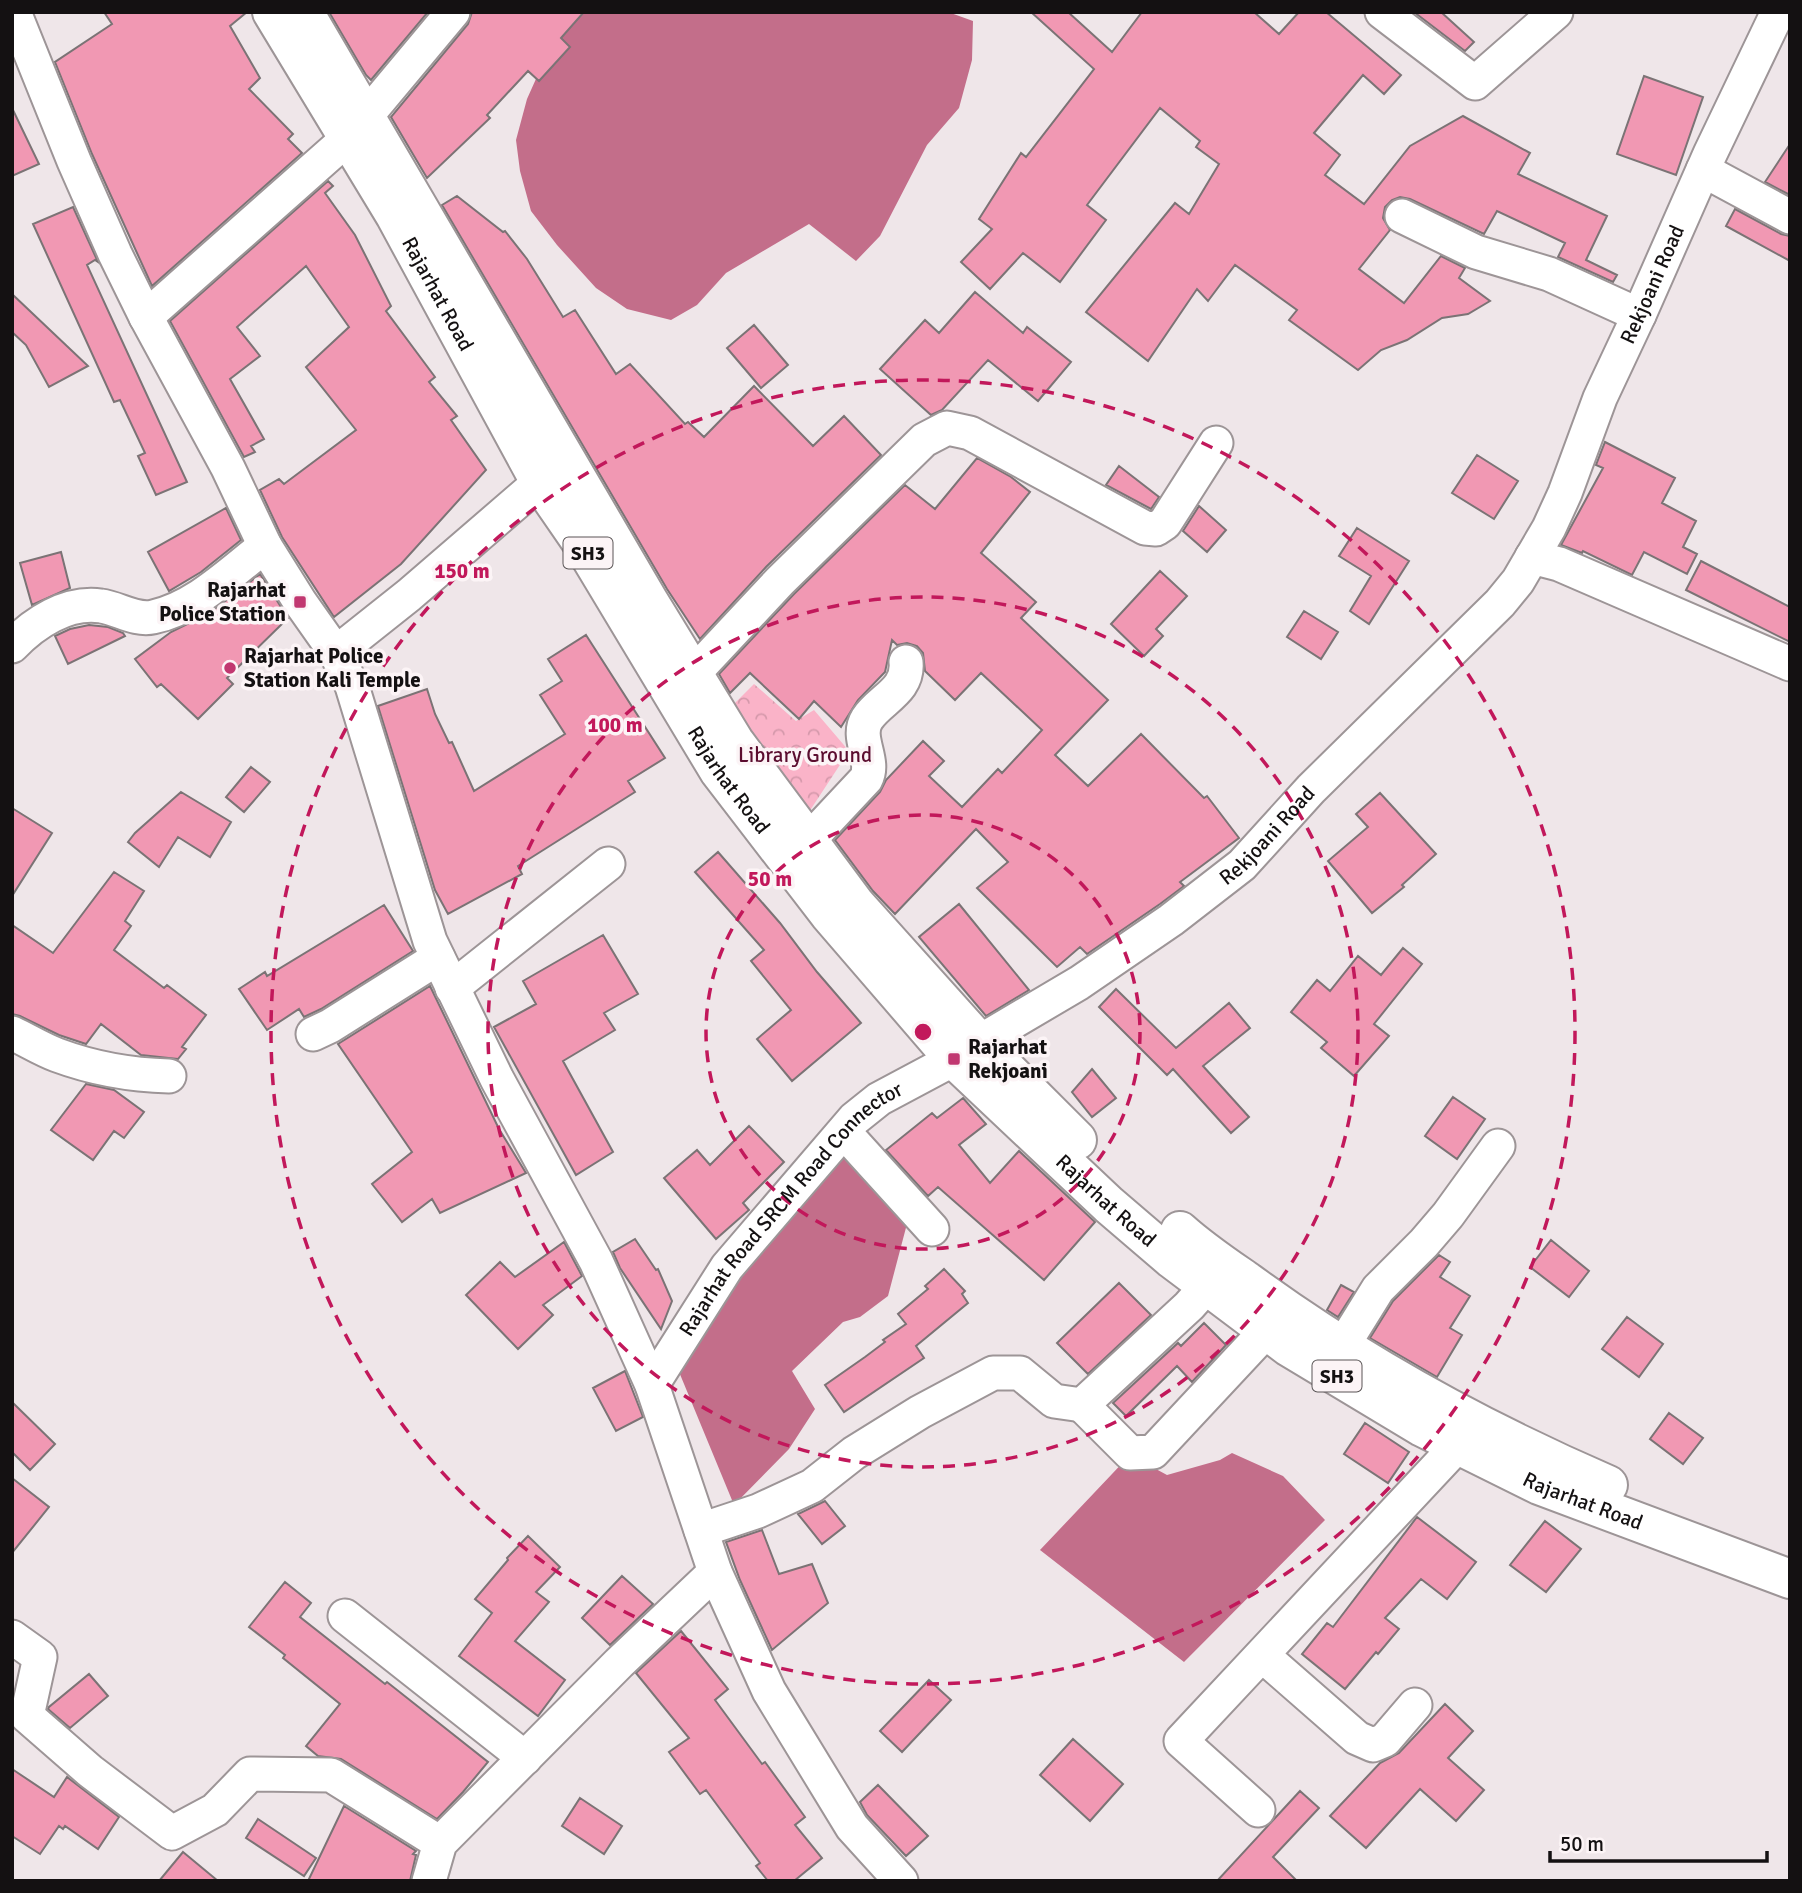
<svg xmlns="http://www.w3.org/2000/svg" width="1802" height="1893" viewBox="0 0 1802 1893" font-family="Signika,sans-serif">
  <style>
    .forest { fill: url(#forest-crowns) }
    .water { fill: #c36e8a }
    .building { fill: #f198b3; stroke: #7b7375; stroke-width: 2 }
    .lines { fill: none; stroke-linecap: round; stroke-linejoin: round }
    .minor-casing { stroke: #9d9597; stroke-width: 37 }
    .major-casing { stroke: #9d9597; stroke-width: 42 }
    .minor { stroke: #fff; stroke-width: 33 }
    .major { stroke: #fff; stroke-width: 38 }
    .ring { fill: none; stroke: #c2185b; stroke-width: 3.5; stroke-dasharray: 12 9 }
    .poi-dot { fill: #c13770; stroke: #fcf4f6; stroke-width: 2.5 }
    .labels { text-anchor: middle; stroke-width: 7; stroke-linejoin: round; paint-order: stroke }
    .shield { fill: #fcf4f6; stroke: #5a5556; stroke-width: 2 }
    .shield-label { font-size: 19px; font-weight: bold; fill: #141112 }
    .street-label { font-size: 21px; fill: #141112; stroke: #fcf4f6 }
    .poi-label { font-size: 21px; font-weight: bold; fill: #141112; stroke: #fcf4f6; text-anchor: start }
    .park-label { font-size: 21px; fill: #5b0d2f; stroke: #fcf4f6 }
    .centre { fill: #c2185b; stroke: #fcf4f6; stroke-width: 3.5 }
    .ring-label { font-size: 21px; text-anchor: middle; font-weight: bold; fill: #c2185b; stroke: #fcf4f6; stroke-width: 7; stroke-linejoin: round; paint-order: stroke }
  </style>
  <defs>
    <pattern id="forest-crowns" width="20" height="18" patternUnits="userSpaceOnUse" patternTransform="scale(1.75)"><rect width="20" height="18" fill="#fab3c8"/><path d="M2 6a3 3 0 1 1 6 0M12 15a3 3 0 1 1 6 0" fill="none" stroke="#d599ab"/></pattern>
  </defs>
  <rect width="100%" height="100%" fill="#efe6e9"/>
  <!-- forest -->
  <path class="forest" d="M 754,684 L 796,721 L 814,710 L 849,751 L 807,815 L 726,712 Z"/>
  <!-- water -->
  <path class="water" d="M 579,12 L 948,12 L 973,21 L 972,60 L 959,108 L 927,145 L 880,236 L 856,261 L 809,224 L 726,273 L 697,305 L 671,320 L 627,309 L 596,288 L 557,245 L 531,211 L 520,171 L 516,140 L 527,99 L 544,61 Z
    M 844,1147 L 908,1220 L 888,1296 L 860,1317 L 843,1322 L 792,1371 L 815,1409 L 789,1449 L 734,1505 L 677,1367 L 691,1335 Z
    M 1232,1453 L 1283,1476 L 1325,1520 L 1184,1662 L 1040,1550 L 1130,1455 L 1167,1475 L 1220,1460 Z"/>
  <!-- building -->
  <path class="building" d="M 104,12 L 247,12 L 230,26 L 260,78 L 249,89 L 293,134 L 288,139 L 302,153 L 152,286 L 92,154 L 55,62 L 112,24 Z
    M 329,12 L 428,12 L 371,80 L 366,75 Z
    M 472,12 L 584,12 L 561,38 L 570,47 L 539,81 L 528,71 L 487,115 L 490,118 L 427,178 L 391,117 L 468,24 Z
    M 1031,12 L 1068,12 L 1112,52 L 1142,12 L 1254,12 L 1279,34 L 1299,12 L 1326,12 L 1401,75 L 1384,94 L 1363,75 L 1314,133 L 1340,155 L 1325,175 L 1364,204 L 1410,146 L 1463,116 L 1530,153 L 1518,174 L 1607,216 L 1586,260 L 1617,275 L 1613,282 L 1558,257 L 1565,243 L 1497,211 L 1484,234 L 1410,199 L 1400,197 L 1392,200 L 1385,207 L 1383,218 L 1390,230 L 1359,269 L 1404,303 L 1441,256 L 1465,268 L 1459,278 L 1490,301 L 1468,314 L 1442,318 L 1407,340 L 1381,350 L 1358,370 L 1289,320 L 1297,310 L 1235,265 L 1208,301 L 1197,289 L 1148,361 L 1086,312 L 1175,203 L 1189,214 L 1219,164 L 1196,147 L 1200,141 L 1160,108 L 1087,205 L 1106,220 L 1060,282 L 1023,253 L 990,289 L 961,262 L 992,229 L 979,219 L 1021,153 L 1026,157 L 1094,69 Z
    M 1414,12 L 1441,12 L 1474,42 L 1465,51 Z
    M 1644,76 L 1703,97 L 1676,175 L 1617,154 Z
    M 12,108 L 39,164 L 12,176 Z
    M 1790,144 L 1790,195 L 1765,182 Z
    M 328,181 L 333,186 L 325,193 L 355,235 L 391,306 L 386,311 L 435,377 L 429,382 L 457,416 L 451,420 L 486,470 L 401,564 L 334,617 L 282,537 L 260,490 L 279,479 L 284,484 L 356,430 L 306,367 L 349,327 L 306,266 L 237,327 L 260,356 L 230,379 L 264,439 L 251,446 L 255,452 L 244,457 L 170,321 Z
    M 457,196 L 503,232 L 505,231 L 527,259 L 563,317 L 575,310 L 616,374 L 630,364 L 685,424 L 688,422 L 704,437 L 754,386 L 813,446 L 844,416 L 881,455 L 766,567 L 700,639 L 667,589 L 442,205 Z
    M 73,207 L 98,262 L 95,260 L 87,265 L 187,482 L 156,495 L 138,456 L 145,453 L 120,400 L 114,402 L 33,224 Z
    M 1735,209 L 1781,234 L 1790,236 L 1790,261 L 1726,226 Z
    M 975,292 L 1023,333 L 1027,327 L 1071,362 L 1038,401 L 988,360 L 942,410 L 931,415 L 880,369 L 925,320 L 939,333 Z
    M 12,294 L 88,366 L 49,387 L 26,345 L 12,332 Z
    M 754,325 L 788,365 L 761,388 L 727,348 Z
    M 1605,442 L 1675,478 L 1662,503 L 1696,521 L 1683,547 L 1697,554 L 1687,574 L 1644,552 L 1632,575 L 1583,551 L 1582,553 L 1561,545 L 1603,468 L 1596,465 Z
    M 1477,455 L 1518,481 L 1494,519 L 1452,493 Z
    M 977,458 L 1011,477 L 1030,492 L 981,553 L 1036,602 L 1021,618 L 1108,700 L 1055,755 L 1088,786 L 1141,734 L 1204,798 L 1207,796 L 1239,838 L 1180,882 L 1184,886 L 1160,904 L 1087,954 L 1080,947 L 1057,967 L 977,888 L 1008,862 L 976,829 L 895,914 L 873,891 L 835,840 L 880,792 L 886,780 L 923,741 L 944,761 L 929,776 L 962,807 L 998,769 L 1002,773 L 1042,730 L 981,673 L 955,700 L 925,671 L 923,653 L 917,646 L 907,643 L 897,645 L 892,640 L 885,672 L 858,700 L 841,727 L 814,701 L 799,719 L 750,673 L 730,693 L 719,674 L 794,594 L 905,485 L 935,509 Z
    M 1119,466 L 1159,497 L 1151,509 L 1106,485 Z
    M 1199,506 L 1226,530 L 1207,552 L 1183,531 Z
    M 226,508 L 241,540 L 201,572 L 169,591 L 148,552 Z
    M 1357,528 L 1409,561 L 1369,624 L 1350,611 L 1371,576 L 1339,556 Z
    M 61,552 L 70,588 L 32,605 L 20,563 Z
    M 1701,561 L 1790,607 L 1790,642 L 1686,590 Z
    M 1160,571 L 1187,596 L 1156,629 L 1163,636 L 1144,656 L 1111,624 Z
    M 260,574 L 288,618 L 227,678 L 233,684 L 198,719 L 161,684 L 157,687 L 135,659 L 171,632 L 210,613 Z
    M 1304,611 L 1338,632 L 1321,659 L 1287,637 Z
    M 89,625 L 108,627 L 123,633 L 125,636 L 68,664 L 55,636 L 70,629 Z
    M 586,635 L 665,758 L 628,781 L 635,792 L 518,866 L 522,874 L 448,914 L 435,890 L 378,706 L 427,689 L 435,714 L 449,743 L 452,742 L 474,791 L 565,734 L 540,695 L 562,681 L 548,659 Z
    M 251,767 L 270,782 L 244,812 L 226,797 Z
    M 181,792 L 231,822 L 210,857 L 178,837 L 159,867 L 128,842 L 135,833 Z
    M 1380,793 L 1436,854 L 1402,885 L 1404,887 L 1372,913 L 1328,861 L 1368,827 L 1356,814 Z
    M 12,808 L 52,833 L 12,896 Z
    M 718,852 L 780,923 L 817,972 L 861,1023 L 792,1081 L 757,1039 L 791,1010 L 751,961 L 764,950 L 695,872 Z
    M 114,872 L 144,891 L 125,921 L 131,926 L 114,950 L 164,988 L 167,985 L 206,1015 L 182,1047 L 186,1049 L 178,1059 L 141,1055 L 101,1024 L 86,1044 L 59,1035 L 20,1016 L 12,1014 L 12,925 L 53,953 Z
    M 959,904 L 1029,990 L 986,1016 L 919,937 Z
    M 384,905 L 413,951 L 321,1009 L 304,1017 L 299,1009 L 267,1030 L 239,989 L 265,972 L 267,976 Z
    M 603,935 L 638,994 L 604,1013 L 615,1030 L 563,1061 L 613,1152 L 576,1175 L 494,1027 L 536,1004 L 523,981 Z
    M 1403,948 L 1422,964 L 1374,1024 L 1389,1036 L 1354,1076 L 1321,1048 L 1327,1042 L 1291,1012 L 1317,980 L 1330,991 L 1358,956 L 1381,975 Z
    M 430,986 L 499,1129 L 526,1173 L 440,1213 L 432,1199 L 402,1222 L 372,1184 L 412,1152 L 338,1044 Z
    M 1116,989 L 1176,1048 L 1229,1003 L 1250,1028 L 1203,1066 L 1249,1117 L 1231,1133 L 1173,1069 L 1167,1075 L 1099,1007 Z
    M 1092,1069 L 1116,1098 L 1092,1117 L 1072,1092 Z
    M 86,1084 L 114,1090 L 144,1112 L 124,1138 L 114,1131 L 93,1160 L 51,1130 Z
    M 1453,1097 L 1485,1119 L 1457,1159 L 1425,1136 Z
    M 963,1098 L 986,1124 L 959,1145 L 990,1183 L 1019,1151 L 1095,1222 L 1044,1280 L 938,1187 L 928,1196 L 886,1150 L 932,1113 L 937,1118 Z
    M 749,1126 L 784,1162 L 743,1203 L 749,1210 L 716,1239 L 664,1178 L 697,1150 L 710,1165 Z
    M 635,1239 L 656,1270 L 658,1269 L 672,1301 L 661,1329 L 620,1268 L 613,1252 Z
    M 1551,1240 L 1589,1271 L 1569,1297 L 1530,1267 Z
    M 564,1242 L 582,1276 L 543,1305 L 553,1315 L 518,1349 L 466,1295 L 500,1262 L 515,1277 Z
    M 1439,1255 L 1450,1262 L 1440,1277 L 1470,1296 L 1450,1328 L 1462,1335 L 1437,1377 L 1370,1338 L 1393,1301 Z
    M 944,1269 L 965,1291 L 962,1294 L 968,1303 L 916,1346 L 924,1358 L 844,1412 L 825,1385 L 865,1357 L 885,1342 L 883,1340 L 906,1324 L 898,1314 L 928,1289 L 925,1286 Z
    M 1119,1283 L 1151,1315 L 1088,1374 L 1057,1343 Z
    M 1341,1285 L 1354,1292 L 1338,1317 L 1327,1310 Z
    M 1627,1317 L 1663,1344 L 1639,1377 L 1602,1349 Z
    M 1204,1323 L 1226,1345 L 1192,1382 L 1177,1366 L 1126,1416 L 1113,1403 L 1178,1343 L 1181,1346 Z
    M 625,1371 L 643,1417 L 616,1431 L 593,1388 Z
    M 12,1402 L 55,1444 L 30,1470 L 12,1452 Z
    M 1669,1413 L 1703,1438 L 1683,1464 L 1650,1439 Z
    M 1365,1423 L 1409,1452 L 1388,1483 L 1344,1454 Z
    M 12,1478 L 49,1507 L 12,1553 Z
    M 825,1501 L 845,1526 L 822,1544 L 798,1514 Z
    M 1417,1517 L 1476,1562 L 1447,1599 L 1421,1579 L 1385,1618 L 1399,1629 L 1378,1654 L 1376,1652 L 1345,1689 L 1302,1654 L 1327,1623 L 1333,1627 Z
    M 1545,1521 L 1581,1549 L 1546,1592 L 1510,1565 Z
    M 762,1530 L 779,1574 L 812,1564 L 828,1603 L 772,1650 L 740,1580 L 726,1542 Z
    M 528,1536 L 560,1567 L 536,1592 L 549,1602 L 515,1641 L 565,1680 L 538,1716 L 459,1656 L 492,1613 L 475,1599 L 508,1560 L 507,1558 Z
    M 622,1576 L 653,1604 L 610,1645 L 582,1618 Z
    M 285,1582 L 311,1603 L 300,1617 L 385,1684 L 387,1682 L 488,1762 L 463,1792 L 437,1819 L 341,1759 L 318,1756 L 306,1746 L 340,1704 L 283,1658 L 285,1655 L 249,1627 Z
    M 681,1631 L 728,1689 L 715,1700 L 762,1764 L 765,1762 L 805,1817 L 795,1825 L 822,1858 L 794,1881 L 768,1881 L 756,1866 L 760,1863 L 706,1790 L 700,1794 L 669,1752 L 689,1738 L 636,1673 Z
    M 89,1674 L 108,1696 L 70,1728 L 48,1709 L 49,1707 Z
    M 929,1680 L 951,1700 L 902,1752 L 880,1731 Z
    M 1445,1704 L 1473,1731 L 1448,1758 L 1484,1790 L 1456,1821 L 1420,1789 L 1366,1848 L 1330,1816 L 1380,1763 L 1399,1753 Z
    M 1073,1739 L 1123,1784 L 1090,1821 L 1040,1775 Z
    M 12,1769 L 54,1797 L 67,1777 L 119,1817 L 98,1849 L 65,1826 L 63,1829 L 59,1826 L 40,1854 L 12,1836 Z
    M 878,1785 L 928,1836 L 906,1856 L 867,1815 L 860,1802 Z
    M 1300,1791 L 1319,1808 L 1273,1857 L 1297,1881 L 1217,1881 Z
    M 580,1798 L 622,1826 L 604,1854 L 562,1826 Z
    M 344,1806 L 416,1851 L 413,1854 L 416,1855 L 410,1881 L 308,1881 Z
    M 258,1819 L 316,1858 L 304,1876 L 246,1838 Z
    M 183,1852 L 218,1881 L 159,1881 Z"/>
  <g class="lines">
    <!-- minor casing -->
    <g class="minor-casing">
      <g id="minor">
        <path d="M 14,12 L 74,161 L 115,254 L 146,317 L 228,468 L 265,546 L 300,602 L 336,653 L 352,686 L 430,941 L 497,1079 L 596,1261 L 652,1385 L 715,1572 L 769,1691 L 852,1827 L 901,1881"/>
        <path d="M 1382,12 L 1475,83 L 1556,12"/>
        <path d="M 1703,170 L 1790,217"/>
        <path d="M 1402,216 L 1476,252 L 1549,274 L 1639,315"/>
        <path d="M 146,317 L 347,139 L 453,12"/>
        <path d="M 1532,557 L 1559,564 L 1790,664"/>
        <path d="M 12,646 C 34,623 67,601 101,606 C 118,608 135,621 153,617 C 196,608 232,571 265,546"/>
        <path d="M 336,653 L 409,595 L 540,482"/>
        <path d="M 694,673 L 780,581 L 924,440 L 947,428 L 970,433 L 1145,528 L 1156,529 L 1165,523 L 1216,443"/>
        <path d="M 808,841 L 866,779 C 876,760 855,738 867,719 C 880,699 909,691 906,662"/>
        <path d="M 452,988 L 608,864"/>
        <path d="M 12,1033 C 27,1040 41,1049 57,1055 C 92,1068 131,1075 169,1076"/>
        <path d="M 313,1034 L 330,1026 L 438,958"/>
        <path d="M 844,1132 L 932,1229"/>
        <path d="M 1342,1347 L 1378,1289 L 1424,1243 L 1448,1215 L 1498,1146"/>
        <path id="s1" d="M 652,1385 L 727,1267 L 854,1119 L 879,1099 L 954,1059 L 979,1042 L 1079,983 L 1171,920 L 1242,865 L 1311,789 L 1500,603 L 1518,581 L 1549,528 L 1565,493 L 1600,398 L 1639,315 L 1710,154 L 1778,12"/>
        <path d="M 1082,1405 L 1130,1453 L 1153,1452 L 1266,1331"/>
        <path d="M 701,1530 L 758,1511 L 812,1486 L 854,1453 L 920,1412 L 993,1373 L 1020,1373 L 1054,1401 L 1082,1405 L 1189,1306 L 1207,1286"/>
        <path d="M 345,1616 L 525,1758"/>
        <path d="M 12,1637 L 40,1657 L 27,1716 L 90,1771 L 172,1833 L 215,1810 L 250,1774 L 331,1775 L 440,1843"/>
        <path d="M 1262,1655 L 1357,1738 L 1373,1745 L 1385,1740 L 1415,1705"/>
        <path d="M 1258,1810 L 1181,1741 L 1458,1445"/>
        <path d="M 429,1881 L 440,1843 L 619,1663 L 715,1572"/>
      </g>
    </g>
    <!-- major casing -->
    <g class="major-casing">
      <g id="major">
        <path id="s2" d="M 272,12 L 395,215 L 540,482 L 580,540 L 719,771 L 829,914 L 954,1059 L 1109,1205 L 1172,1259 L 1289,1347 L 1422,1427 L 1539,1485 L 1790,1579"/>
        <path d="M 304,12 L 648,600 L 734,741 L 856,905 L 979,1042 L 1077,1140"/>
        <path d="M 1180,1231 C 1201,1250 1225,1266 1248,1282 C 1360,1364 1481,1430 1608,1485"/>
      </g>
    </g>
    <!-- minor -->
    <use href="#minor" class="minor"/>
    <!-- major -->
    <use href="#major" class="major"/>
  </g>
  <!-- distance rings -->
  <g class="ring">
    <circle cx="923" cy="1032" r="217"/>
    <circle cx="923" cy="1032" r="435"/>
    <circle cx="923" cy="1032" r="652"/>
  </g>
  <!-- markers -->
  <g class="poi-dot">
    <rect x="293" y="595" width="14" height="14" rx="3.5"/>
    <circle cx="230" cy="668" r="7"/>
    <rect x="947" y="1052" width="14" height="14" rx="3.5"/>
  </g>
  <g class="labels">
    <!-- shield labels -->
    <g class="shield">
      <rect x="563.5" y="537.5" width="49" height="31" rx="5"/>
      <rect x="1312.5" y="1360.5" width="49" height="31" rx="5"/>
    </g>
    <g class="shield-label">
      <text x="588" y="560">SH3</text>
      <text x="1337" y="1383">SH3</text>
    </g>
    <!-- street labels -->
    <g class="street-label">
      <text dy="7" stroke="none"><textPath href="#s1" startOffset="1522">Rekjoani Road</textPath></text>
      <text dy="7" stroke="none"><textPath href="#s2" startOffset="327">Rajarhat Road</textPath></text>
      <text dy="7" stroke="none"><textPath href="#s2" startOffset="894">Rajarhat Road</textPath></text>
      <text dy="7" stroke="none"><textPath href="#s1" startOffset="838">Rekjoani Road</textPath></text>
      <text dy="7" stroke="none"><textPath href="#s2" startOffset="1461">Rajarhat Road</textPath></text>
      <text dy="7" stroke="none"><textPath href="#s1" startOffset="226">Rajarhat Road SRCM Road Connector</textPath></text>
      <text dy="7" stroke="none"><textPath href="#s2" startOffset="2028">Rajarhat Road</textPath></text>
    </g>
    <!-- poi labels -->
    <g class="poi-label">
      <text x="286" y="597" text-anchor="end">Rajarhat<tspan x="286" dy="24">Police Station</tspan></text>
      <text x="244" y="663">Rajarhat Police<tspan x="244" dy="24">Station Kali Temple</tspan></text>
      <text x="968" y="1054">Rajarhat<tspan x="968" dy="24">Rekjoani</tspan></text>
    </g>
    <!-- park labels -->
    <g class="park-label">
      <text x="805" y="762">Library Ground</text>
    </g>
  </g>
  <circle cx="923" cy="1032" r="10" class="centre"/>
  <g class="ring-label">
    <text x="462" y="578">150 m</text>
    <text x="615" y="732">100 m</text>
    <text x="770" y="886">50 m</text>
  </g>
  <!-- border -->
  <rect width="1802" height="1893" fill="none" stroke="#141112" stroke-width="28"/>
  <!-- scale -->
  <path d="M1550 1851v10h217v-10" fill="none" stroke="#141112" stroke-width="3.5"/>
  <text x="1560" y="1851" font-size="21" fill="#141112" stroke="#fcf4f6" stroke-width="5" paint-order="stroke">50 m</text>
</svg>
